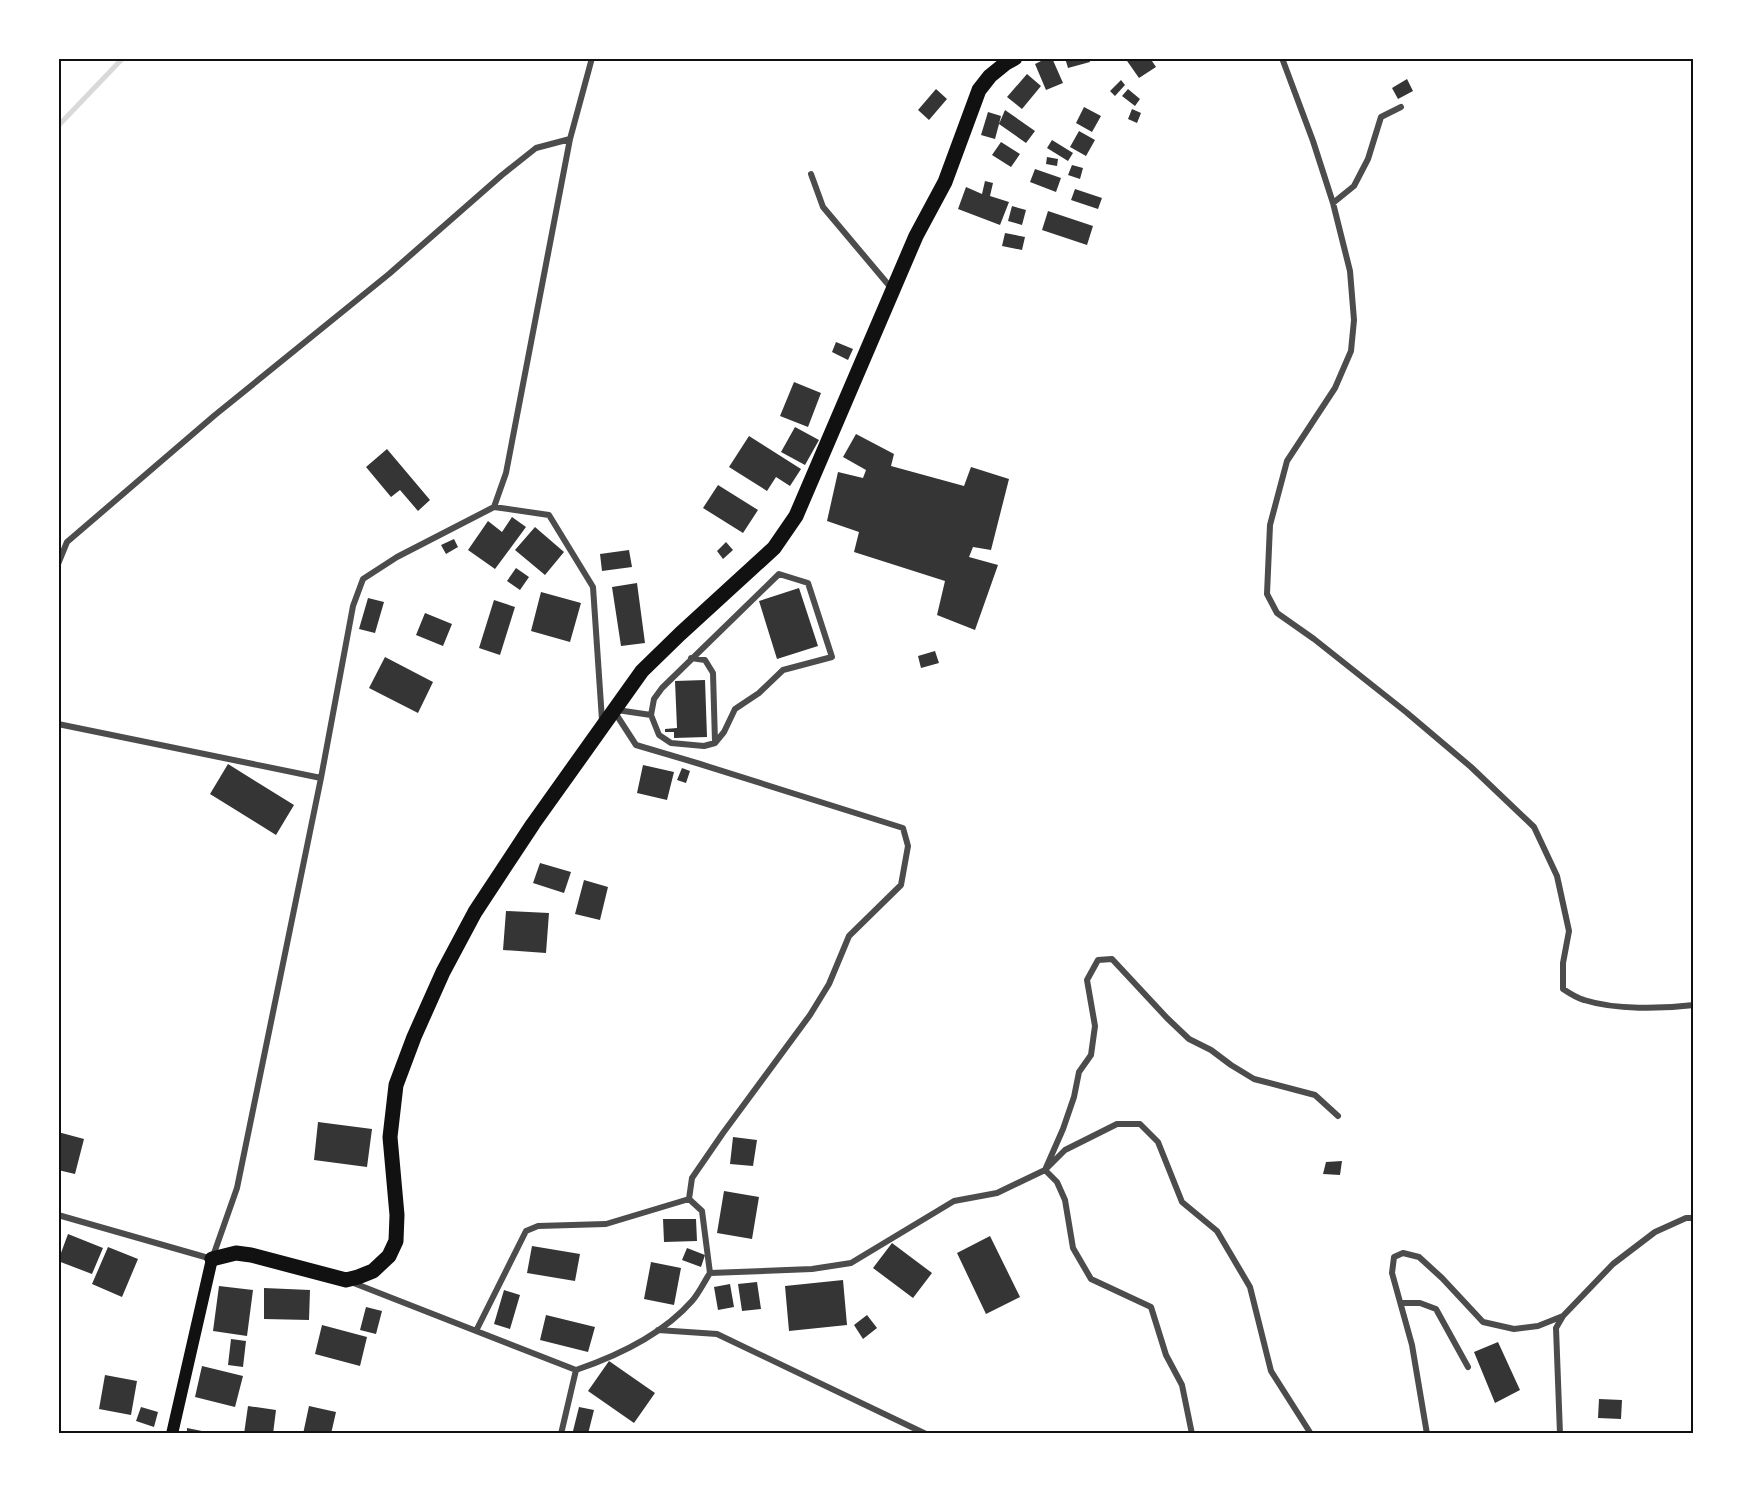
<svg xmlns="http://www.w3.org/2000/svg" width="1752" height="1492" viewBox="0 0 1752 1492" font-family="'PT Sans Narrow',sans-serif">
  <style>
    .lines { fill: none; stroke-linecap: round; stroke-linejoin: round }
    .stream { stroke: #d9d9d9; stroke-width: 5 }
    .building { fill: #353535 }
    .minor { stroke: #4c4c4c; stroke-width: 6 }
    .secondary { stroke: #111; stroke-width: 12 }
    .primary { stroke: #111; stroke-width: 15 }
    .neatline { fill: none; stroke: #111; stroke-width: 2 }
  </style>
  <rect width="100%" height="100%" fill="#fff"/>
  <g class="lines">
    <!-- stream -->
    <path class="stream" d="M 58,126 L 123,58"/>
  </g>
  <!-- building -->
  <path class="building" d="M 1047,58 L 1052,58 L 1063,83 L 1046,90 L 1035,64 Z
    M 1065,58 L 1089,58 L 1090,62 L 1068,68 Z
    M 1125,58 L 1150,58 L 1156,67 L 1139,78 Z
    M 1027,74 L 1041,86 L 1022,109 L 1007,97 Z
    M 1407,79 L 1413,91 L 1398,99 L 1392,88 Z
    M 1121,80 L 1125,85 L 1115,96 L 1110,91 Z
    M 936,89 L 947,99 L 929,120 L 918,110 Z
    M 1128,89 L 1140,99 L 1135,106 L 1122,96 Z
    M 1084,107 L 1101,116 L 1092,132 L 1076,123 Z
    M 1132,109 L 1141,113 L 1137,123 L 1128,119 Z
    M 1005,110 L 1035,131 L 1026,143 L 999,124 L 995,139 L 981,135 L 988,112 L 1001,116 L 999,124 Z
    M 1079,131 L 1095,140 L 1086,156 L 1070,147 Z
    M 1052,140 L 1073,153 L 1068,161 L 1047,148 Z
    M 1001,142 L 1020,154 L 1011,167 L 992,155 Z
    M 1047,157 L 1058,159 L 1057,166 L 1046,164 Z
    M 1072,165 L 1083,168 L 1080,179 L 1068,175 Z
    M 1035,169 L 1061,178 L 1056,192 L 1030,182 Z
    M 985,181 L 993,183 L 990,196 L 1009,202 L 1000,225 L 958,209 L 966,187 L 982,194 Z
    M 1075,189 L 1102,198 L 1098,209 L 1071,200 Z
    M 1012,206 L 1026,210 L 1022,225 L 1008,221 Z
    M 1048,211 L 1093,226 L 1087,245 L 1042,230 Z
    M 1005,233 L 1025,237 L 1022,250 L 1002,246 Z
    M 836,342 L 853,349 L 848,360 L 832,352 Z
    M 794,382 L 821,393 L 808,427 L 780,416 Z
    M 795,427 L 819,440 L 805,465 L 781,452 Z
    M 856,434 L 894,454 L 891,466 L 964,486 L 971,467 L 1009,479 L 991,550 L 973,547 L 969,557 L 998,565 L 975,630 L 937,615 L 945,581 L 854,552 L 859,532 L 827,521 L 838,472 L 863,478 L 866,470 L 843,457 Z
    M 749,436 L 801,469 L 790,486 L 776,477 L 767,491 L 729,467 Z
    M 387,449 L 430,500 L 418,511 L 400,490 L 391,497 L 366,467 Z
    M 718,485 L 758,510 L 743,533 L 703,508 Z
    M 512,517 L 526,527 L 495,569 L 468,550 L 488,521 L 502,532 Z
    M 535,527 L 564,552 L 545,575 L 515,550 Z
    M 454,539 L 458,547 L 446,554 L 441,545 Z
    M 726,542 L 733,550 L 723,559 L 717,551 Z
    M 629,550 L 632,567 L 602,571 L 600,554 Z
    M 516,568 L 529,577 L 520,590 L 507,581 Z
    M 637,583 L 645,643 L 621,646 L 612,587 Z
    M 799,588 L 818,646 L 777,659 L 759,601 Z
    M 541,592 L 581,603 L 570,642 L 531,631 Z
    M 368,598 L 384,602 L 375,633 L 359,629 Z
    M 494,600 L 515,607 L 500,655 L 479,648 Z
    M 425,613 L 452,624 L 443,646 L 416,635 Z
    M 935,651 L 939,663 L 921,668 L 918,656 Z
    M 385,657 L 433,682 L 418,713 L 369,688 Z
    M 705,680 L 707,737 L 674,738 L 674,732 L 665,732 L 665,729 L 677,728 L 675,681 Z
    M 228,764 L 294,805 L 276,835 L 210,794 Z
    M 643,765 L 674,772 L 667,800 L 637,793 Z
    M 682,768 L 690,771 L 686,783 L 677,780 Z
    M 540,863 L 571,872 L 564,893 L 533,883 Z
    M 584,880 L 608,887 L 600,920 L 575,914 Z
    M 506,911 L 549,913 L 546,953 L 503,950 Z
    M 318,1122 L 372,1129 L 367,1167 L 314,1160 Z
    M 58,1132 L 84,1139 L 75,1174 L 58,1170 Z
    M 733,1137 L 757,1140 L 753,1166 L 730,1164 Z
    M 1342,1161 L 1340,1175 L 1323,1174 L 1326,1162 Z
    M 724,1191 L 759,1197 L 752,1239 L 717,1233 Z
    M 663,1219 L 696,1219 L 697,1241 L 664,1242 Z
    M 68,1234 L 103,1248 L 92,1274 L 58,1261 Z
    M 990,1236 L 1020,1297 L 986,1314 L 957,1253 Z
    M 892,1243 L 932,1273 L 913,1298 L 873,1268 Z
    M 532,1246 L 580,1254 L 575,1281 L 527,1273 Z
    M 108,1247 L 138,1259 L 122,1297 L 92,1284 Z
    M 687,1248 L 705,1255 L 701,1267 L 682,1260 Z
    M 651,1262 L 681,1268 L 674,1305 L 644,1299 Z
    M 843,1280 L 847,1325 L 789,1331 L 785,1286 Z
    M 757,1282 L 761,1309 L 742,1311 L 738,1284 Z
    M 730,1284 L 734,1307 L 718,1310 L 714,1287 Z
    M 219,1286 L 253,1290 L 247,1336 L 213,1331 Z
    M 264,1288 L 310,1290 L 309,1320 L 264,1319 Z
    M 504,1290 L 520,1295 L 510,1329 L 494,1324 Z
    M 366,1307 L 382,1311 L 376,1334 L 360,1330 Z
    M 546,1315 L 595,1327 L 588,1352 L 540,1340 Z
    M 867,1315 L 877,1328 L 863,1339 L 854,1325 Z
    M 322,1325 L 367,1337 L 360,1366 L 315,1354 Z
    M 231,1339 L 246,1341 L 243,1367 L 228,1365 Z
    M 1498,1342 L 1520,1390 L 1495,1403 L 1474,1352 Z
    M 609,1361 L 655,1393 L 634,1423 L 588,1391 Z
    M 202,1366 L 243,1376 L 235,1407 L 195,1397 Z
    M 105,1375 L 137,1381 L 131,1415 L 99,1409 Z
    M 1599,1399 L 1622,1400 L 1621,1419 L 1598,1418 Z
    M 248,1406 L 276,1410 L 273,1434 L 244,1434 Z
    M 309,1406 L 336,1412 L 331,1434 L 303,1434 Z
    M 141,1407 L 158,1412 L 154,1427 L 136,1421 Z
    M 579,1407 L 594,1410 L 588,1434 L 573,1431 Z
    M 187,1428 L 202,1431 L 201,1434 L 187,1434 Z"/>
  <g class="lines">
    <!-- minor -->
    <path class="minor" d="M 1282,58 L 1313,141 L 1333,203 L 1350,271 L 1354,320 L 1351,351 L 1335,388 L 1287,461 L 1270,525 L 1267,594 L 1277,613 L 1314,639 L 1406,712 L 1471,767 L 1534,827 L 1557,876 L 1569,931 L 1563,963 L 1563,989 C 1569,993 1577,998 1584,1000 C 1616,1010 1661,1009 1694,1005
      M 570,139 L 592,58
      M 811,174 L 823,207 L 892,289
      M 1333,203 L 1354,186 L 1368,159 L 1381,117 L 1401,107
      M 58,564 L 67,542 L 215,415 L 389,274 L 502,175 L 536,148 L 570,139 L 506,473 L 494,507
      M 691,658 L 705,660 L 713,673 L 715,742
      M 617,710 L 651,715 L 659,735 L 671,743 L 704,746 L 715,743 L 724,732 L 735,709 L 759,693 L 783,670 L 832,657 L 808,583 L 779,574 L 662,688 L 654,699 L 651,715
      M 614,711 L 636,745 L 700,764 L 903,828 L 908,846 L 901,885 L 849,936 L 829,984 L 810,1015 L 723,1133 L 692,1178 L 689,1199
      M 58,724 L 321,778
      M 1047,1168 L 1065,1150 L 1117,1124 L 1140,1124 L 1158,1142 L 1182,1202 L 1217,1231 L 1250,1287 L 1271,1371 L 1311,1434
      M 1045,1170 L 1063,1129 L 1074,1097 L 1079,1072 L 1091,1055 L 1095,1026 L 1087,980 L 1098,960 L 1112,959 L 1167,1018 L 1189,1039 L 1211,1050 L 1231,1065 L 1254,1079 L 1315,1095 L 1338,1116
      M 58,1215 L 212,1259 L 237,1188 L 321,778 L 353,606 L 363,579 L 397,557 L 494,507 L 549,515 L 593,587 L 602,720
      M 351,1282 L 576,1370 C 617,1356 663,1334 692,1301 C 699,1293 704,1282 710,1273 L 812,1269 L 851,1263 L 954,1201 L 997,1193 L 1045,1170 L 1057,1182 L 1065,1200 L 1073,1248 L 1091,1279 L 1151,1307 L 1166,1355 L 1182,1385 L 1192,1434
      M 1401,1303 L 1420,1303 L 1436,1309 L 1468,1367
      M 658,1330 L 717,1334 L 926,1434
      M 476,1331 L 526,1231 L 538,1226 L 606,1224 L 689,1199 L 702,1211 L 710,1273
      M 561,1434 L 576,1370
      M 1427,1434 L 1412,1345 L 1392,1273 L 1394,1257 L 1403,1253 L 1419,1257 L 1442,1278 L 1483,1322 L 1514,1329 L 1538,1326 L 1563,1316
      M 1560,1434 L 1556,1328 L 1563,1316 L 1613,1264 L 1655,1232 L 1686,1218 L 1694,1218"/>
    <!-- secondary -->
    <path class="secondary" d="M 172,1434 L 212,1259"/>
    <!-- primary -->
    <path class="primary" d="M 212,1259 L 236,1253 L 251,1255 L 346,1280 L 358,1277 L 373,1271 L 389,1256 L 396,1241 L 397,1215 L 390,1137 L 396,1085 L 414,1037 L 443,972 L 475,912 L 533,824 L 642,671 L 680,634 L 774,548 L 796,516 L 916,236 L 945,182 L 979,90 L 990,76 L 1006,63 L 1015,58"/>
  </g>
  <!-- border -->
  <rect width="1752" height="1492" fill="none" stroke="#ffffff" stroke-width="120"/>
  <rect x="60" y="60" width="1632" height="1372" class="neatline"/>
</svg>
